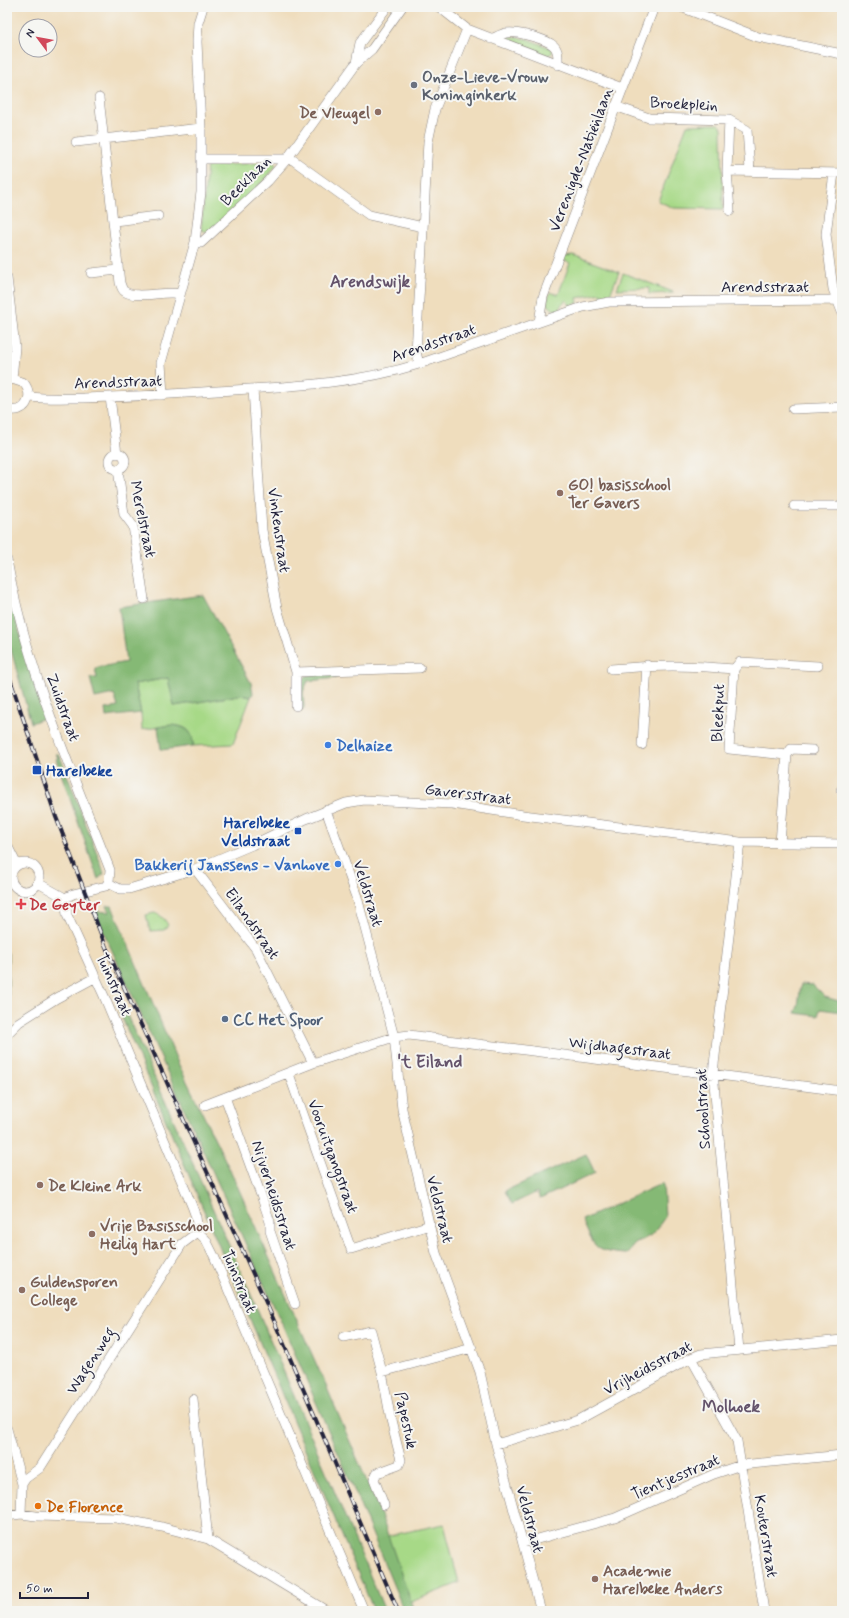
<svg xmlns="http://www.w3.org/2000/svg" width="849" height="1618" viewBox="0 0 849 1618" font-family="Mynerve,sans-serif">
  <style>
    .green { fill: #a7d987; stroke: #647e61 }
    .forest { fill: #85b974; stroke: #546e58 }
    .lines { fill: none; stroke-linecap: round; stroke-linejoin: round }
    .minor-casing { stroke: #88807c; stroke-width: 10 }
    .minor { stroke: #fff; stroke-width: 9 }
    .rail-casing { stroke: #22223b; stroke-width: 4 }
    .rail { stroke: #f6f6f2; stroke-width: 2.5; stroke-dasharray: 8; stroke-linecap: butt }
    .worship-dot { fill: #6b7280; stroke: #f6f6f2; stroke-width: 1.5 }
    .education-dot { fill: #8d6e63; stroke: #f6f6f2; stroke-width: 1.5 }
    .shop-dot { fill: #3f7fe0; stroke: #f6f6f2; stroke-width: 1.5 }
    .transit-dot { fill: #1a4fb4; stroke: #f6f6f2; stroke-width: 1.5 }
    .health-dot { fill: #e0444e; stroke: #f6f6f2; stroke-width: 1.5 }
    .service-dot { fill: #5c6f8a; stroke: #f6f6f2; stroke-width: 1.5 }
    .food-dot { fill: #e8710a; stroke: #f6f6f2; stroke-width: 1.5 }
    .labels { text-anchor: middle; stroke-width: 4; stroke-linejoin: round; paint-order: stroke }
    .worship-label { font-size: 16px; font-weight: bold; fill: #5b616d; stroke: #f6f6f2; text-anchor: start }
    .street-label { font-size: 16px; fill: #22223b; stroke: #f6f6f2 }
    .education-label { font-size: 16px; font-weight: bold; fill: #785e54; stroke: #f6f6f2; text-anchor: start }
    .shop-label { font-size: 16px; font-weight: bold; fill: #366cbe; stroke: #f6f6f2; text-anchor: start }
    .transit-label { font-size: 16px; font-weight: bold; fill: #164399; stroke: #f6f6f2; text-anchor: start }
    .health-label { font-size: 16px; font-weight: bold; fill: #be3a42; stroke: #f6f6f2; text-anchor: start }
    .service-label { font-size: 16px; font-weight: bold; fill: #4e5e75; stroke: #f6f6f2; text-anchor: start }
    .food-label { font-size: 16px; font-weight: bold; fill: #c56008; stroke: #f6f6f2; text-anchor: start }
    .neighbourhood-label { font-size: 17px; font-weight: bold; fill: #64536b; stroke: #f6f6f2 }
  </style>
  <rect width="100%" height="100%" fill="#f6f6f2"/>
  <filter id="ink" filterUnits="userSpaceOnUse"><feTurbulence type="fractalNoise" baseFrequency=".025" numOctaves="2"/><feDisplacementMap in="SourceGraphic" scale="8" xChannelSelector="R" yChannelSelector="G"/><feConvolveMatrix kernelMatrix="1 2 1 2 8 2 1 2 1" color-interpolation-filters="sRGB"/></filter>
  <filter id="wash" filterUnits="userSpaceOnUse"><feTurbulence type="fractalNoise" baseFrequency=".012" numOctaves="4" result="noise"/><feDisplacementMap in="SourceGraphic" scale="16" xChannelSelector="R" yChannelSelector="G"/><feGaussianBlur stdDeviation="0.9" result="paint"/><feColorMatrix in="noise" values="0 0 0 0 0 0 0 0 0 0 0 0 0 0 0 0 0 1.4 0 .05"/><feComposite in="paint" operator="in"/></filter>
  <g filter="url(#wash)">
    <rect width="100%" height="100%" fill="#efddbd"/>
    <!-- green -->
    <path class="green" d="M 506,36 L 527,39 L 551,48 L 553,52 L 548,56 L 505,40 Z
      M 719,124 L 722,128 L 723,209 L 674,208 L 658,201 L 687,125 Z
      M 274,162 L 276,166 L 266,179 L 208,232 L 201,230 L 207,166 Z
      M 573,255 L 619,272 L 609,297 L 602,298 L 601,293 L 577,298 L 578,303 L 569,306 L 570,305 L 566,300 L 561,305 L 560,310 L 554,310 L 548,305 L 547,301 L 550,292 L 558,295 L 570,263 L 562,260 L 564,256 Z
      M 623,273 L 673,292 L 673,293 L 649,294 L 649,288 L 617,289 Z
      M 168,678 L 174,706 L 240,695 L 251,697 L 233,744 L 193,746 C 194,716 161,727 142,730 L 141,713 L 135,684 Z
      M 154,913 C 161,915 164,918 168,925 L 164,930 L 150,931 L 146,915 Z
      M 7,953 L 8,953 L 9,1022 L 7,1024 Z
      M 444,1524 L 459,1583 L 411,1602 L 387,1536 Z"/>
    <!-- forest -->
    <path class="forest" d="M 7,588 L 44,718 L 31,723 L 7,635 Z
      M 203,595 L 251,683 L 253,693 L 251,697 L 240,695 L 174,706 L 168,678 L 135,684 L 141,713 L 106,717 L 105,709 L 118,707 L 114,694 L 95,698 L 90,678 L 97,678 L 95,668 L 126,662 L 119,607 Z
      M 339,672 L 336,678 L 308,681 L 303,692 L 304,708 L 300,711 C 298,670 301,675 339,672 Z
      M 171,725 C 185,726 194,731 193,746 L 161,750 L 158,727 Z
      M 56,754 L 59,754 L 101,864 L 104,874 L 98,879 L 56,759 L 58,758 Z
      M 107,906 L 112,906 L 178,1063 L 232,1174 L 327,1388 L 380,1512 L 414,1611 L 404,1611 L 352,1485 L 282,1324 L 94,911 L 109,912 Z
      M 801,984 L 813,985 L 825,997 L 842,1002 L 842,1012 L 820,1009 L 818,1016 L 795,1013 L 798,1006 Z
      M 122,1004 L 256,1306 L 385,1611 L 374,1611 L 117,1006 Z
      M 586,1154 L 595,1173 L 540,1199 L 537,1192 L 512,1204 L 505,1191 Z
      M 663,1183 L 665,1217 L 653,1234 L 635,1244 L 626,1254 C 593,1252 595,1247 582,1220 Z"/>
  </g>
  <g filter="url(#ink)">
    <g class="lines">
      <!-- minor casing -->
      <g class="minor-casing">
        <path id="minor" d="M 402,7 L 372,49 L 356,63 L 287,159 L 293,160 L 369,215 L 423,227
          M 439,7 L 467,29 L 622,88
          M 681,7 L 758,37 L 842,54
          M 491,39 C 496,37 501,34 506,33 C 516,31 547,39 554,46 C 559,51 558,59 558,65
          M 356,63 L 360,43 L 387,7
          M 99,98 L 120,283 C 121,285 122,290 124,291 C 135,300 165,290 180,294
          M 615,106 L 649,118 L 729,120 L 747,130 L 750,170
          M 729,120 L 727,171 L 730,211
          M 76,142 L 201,128
          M 727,171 L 842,173
          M 834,173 L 826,234 L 833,289 L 842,312
          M 114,221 L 158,216
          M 195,242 L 201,243 L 268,181 L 287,159 L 201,159
          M 91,273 L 118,270
          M 7,278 L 15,347 L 12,379
          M 539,322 L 543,297 L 654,7
          M 419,364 L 416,352 L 428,142 L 435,109 L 467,29
          M 7,381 L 12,379 L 24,383 C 35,397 25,415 7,409
          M 253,389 L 262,530 L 277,608 L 296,672 L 420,668
          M 163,395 L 161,363 L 195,242 L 201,192 L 201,128 L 197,42 L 198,23 L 203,7
          M 30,397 C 48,399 66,398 84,398 C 124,397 163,395 202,392 C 274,387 349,386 419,364 L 583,307 L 609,302 L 842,300
          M 110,397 L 117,454
          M 793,409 L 842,407
          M109 461a8 8 0 1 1 16 0a8 8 0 1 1-16 0Z
          M 118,469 L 124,514 L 133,526 L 144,599
          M 794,506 L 842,506
          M 7,560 C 26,668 71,769 110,870 L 109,881 L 106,886 L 73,894 L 65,898
          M 611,669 C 653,665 692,665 734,669
          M 296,706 L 296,672
          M 642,745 L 647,665
          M 787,755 L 791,749 L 813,750
          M 841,790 L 842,790
          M 326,810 L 357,897 L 394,1037 L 402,1109 L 436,1253 L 480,1372 L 496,1444 L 541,1611
          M 780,843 L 787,755 L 729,749 L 734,669 L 740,662 L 818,666
          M 7,845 L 17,865
          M11 877a14 14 0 1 1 28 0a14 14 0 1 1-28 0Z
          M 195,869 L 256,949 L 313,1063
          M 38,883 L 65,898
          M 108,883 L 120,889 L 129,889 L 195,869 L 252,845 L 306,819 L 346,803 L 364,800 L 452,804 L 523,815 L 740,842 L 842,844
          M 65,898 L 67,915 L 104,996 L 192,1206 L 196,1217 L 198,1232 L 206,1240 L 214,1256 L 364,1611
          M 7,1034 L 19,1022 L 57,998 L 96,977
          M 289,1074 L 351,1249 L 430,1225
          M 225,1097 L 262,1198 L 270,1222 L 270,1231 L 295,1304
          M 205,1105 L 313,1063 L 394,1037 L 409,1035 L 842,1091
          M 343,1337 L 371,1331 L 382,1372 L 391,1421 L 401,1460 L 399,1465 L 377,1473 L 374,1479 L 384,1505
          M 739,1350 L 713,1073 L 740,842
          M 691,1358 L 737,1441 L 764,1611
          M 382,1372 L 472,1348
          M 193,1399 L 208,1539
          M 7,1429 L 22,1484 L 21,1514
          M 496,1444 L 578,1420 L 691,1358 L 701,1354 L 842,1340
          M 22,1484 L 26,1478 L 40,1468 L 182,1244 L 198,1232
          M 7,1516 L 21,1514 L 36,1516 L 116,1518 L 162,1527 L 208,1539 L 327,1611
          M 523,1543 L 615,1518 L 714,1474 L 741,1465 L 842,1455"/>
      </g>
      <!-- minor -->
      <use href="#minor" class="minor"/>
      <!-- rail casing -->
      <g class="rail-casing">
        <path id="rail" d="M 7,670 L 56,817 L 106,947 L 272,1316 L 398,1611"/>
      </g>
      <!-- rail -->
      <use href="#rail" class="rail"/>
    </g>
  </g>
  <!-- markers -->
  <circle class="worship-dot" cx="414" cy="85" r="4"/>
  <g class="education-dot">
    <circle cx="378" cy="112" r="4"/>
    <circle cx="560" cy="493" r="4"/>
    <circle cx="40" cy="1185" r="4"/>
    <circle cx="92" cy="1234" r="4"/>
    <circle cx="22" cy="1290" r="4"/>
    <circle cx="595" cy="1579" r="4"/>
  </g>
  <g class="shop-dot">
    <circle cx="328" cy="745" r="4"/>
    <circle cx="338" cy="864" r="4"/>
  </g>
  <g class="transit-dot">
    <rect x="32" y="765" width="10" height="10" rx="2"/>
    <rect x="294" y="827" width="8" height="8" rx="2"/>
  </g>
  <path class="health-dot" d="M19 898h4v4h4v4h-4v4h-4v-4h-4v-4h4z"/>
  <circle class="service-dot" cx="225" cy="1019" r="4"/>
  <circle class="food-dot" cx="38" cy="1506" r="4"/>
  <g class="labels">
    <!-- worship labels -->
    <g class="worship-label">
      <text x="422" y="82">Onze-Lieve-Vrouw<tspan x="422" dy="18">Koninginkerk</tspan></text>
    </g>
    <!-- street labels -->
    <g class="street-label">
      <text transform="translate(684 103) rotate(3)" y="6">Broekplein</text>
      <text transform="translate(580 159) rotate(-69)" y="6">Verenigde-Natiënlaan</text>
      <text transform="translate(245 180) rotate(-45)" y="6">Beeklaan</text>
      <text x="765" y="292">Arendsstraat</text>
      <text transform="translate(433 342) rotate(-19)" y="6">Arendsstraat</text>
      <text transform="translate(118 381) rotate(-2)" y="6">Arendsstraat</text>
      <text transform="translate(144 519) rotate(78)" y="6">Merelstraat</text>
      <text transform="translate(280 530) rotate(82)" y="6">Vinkenstraat</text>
      <text transform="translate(64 707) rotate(70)" y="6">Zuidstraat</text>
      <text transform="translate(717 713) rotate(-88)" y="6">Bleekput</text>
      <text transform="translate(468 793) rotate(7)" y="6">Gaversstraat</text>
      <text transform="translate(369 893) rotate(73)" y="6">Veldstraat</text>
      <text transform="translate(253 923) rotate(55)" y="6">Eilandstraat</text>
      <text transform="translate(115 984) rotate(66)" y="6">Tuinstraat</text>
      <text transform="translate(620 1047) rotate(7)" y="6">Wijdhagestraat</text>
      <text transform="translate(702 1109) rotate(-93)" y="6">Schoolstraat</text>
      <text transform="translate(334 1156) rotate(70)" y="6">Vooruitgangstraat</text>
      <text transform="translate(275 1195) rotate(72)" y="6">Nijverheidsstraat</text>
      <text transform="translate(441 1209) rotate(76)" y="6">Veldstraat</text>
      <text transform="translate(240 1281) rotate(67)" y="6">Tuinstraat</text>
      <text transform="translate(90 1360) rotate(-57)" y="6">Wagenweg</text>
      <text transform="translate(647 1367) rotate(-28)" y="6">Vrijheidsstraat</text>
      <text transform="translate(407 1420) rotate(78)" y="6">Papestuk</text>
      <text transform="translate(675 1476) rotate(-23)" y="6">Tientjesstraat</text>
      <text transform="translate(531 1519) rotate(75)" y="6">Veldstraat</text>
      <text transform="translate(767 1536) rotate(81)" y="6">Kouterstraat</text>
    </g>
    <!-- education labels -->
    <g class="education-label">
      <text x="370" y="118" text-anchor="end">De Vleugel</text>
      <text x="568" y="490">GO! basisschool<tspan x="568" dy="18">Ter Gavers</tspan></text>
      <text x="48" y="1191">De Kleine Ark</text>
      <text x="100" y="1231">Vrije Basisschool<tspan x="100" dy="18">Heilig Hart</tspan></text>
      <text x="30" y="1287">Guldensporen<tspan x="30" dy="18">College</tspan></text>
      <text x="603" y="1576">Academie<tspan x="603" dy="18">Harelbeke Anders</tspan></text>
    </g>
    <!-- shop labels -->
    <g class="shop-label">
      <text x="336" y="751">Delhaize</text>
      <text x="330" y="870" text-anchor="end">Bakkerij Janssens - Vanhove</text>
    </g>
    <!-- transit labels -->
    <g class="transit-label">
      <text x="46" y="776">Harelbeke</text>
      <text x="290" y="828" text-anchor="end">Harelbeke<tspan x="290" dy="18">Veldstraat</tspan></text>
    </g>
    <!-- health labels -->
    <g class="health-label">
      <text x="29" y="910">De Geyter</text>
    </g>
    <!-- service labels -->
    <g class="service-label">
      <text x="233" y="1025">CC Het Spoor</text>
    </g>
    <!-- food labels -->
    <g class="food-label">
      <text x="46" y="1512">De Florence</text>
    </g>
    <!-- neighbourhood labels -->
    <g class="neighbourhood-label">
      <text x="370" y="287">Arendswijk</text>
      <text x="430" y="1067">'t Eiland</text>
      <text x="731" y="1412">Molhoek</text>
    </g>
  </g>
  <!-- margin -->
  <rect width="849" height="1618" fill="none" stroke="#f6f6f2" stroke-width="24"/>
  <!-- north arrow -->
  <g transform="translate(38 38) rotate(302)"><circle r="19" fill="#f6f6f2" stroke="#a1a1a9"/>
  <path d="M0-3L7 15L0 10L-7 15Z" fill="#d1495b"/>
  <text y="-6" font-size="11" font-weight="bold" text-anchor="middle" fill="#22223b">N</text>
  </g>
  <!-- scale -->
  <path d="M20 1592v6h68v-6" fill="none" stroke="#22223b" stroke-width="2"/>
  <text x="26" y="1592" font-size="12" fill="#22223b" stroke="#f6f6f2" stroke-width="3" paint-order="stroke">50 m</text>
</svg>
